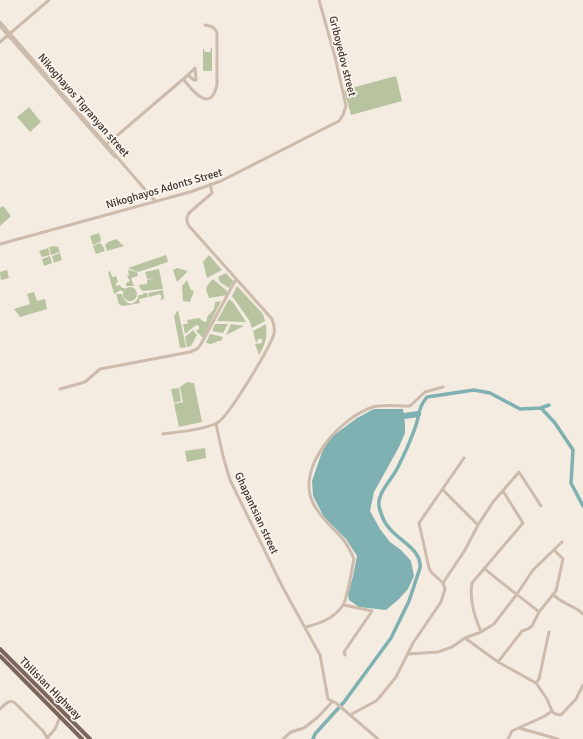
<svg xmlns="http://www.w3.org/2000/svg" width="583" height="739" viewBox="0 0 583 739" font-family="Signika,sans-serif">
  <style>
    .green { fill: #b8c4a0 }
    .water { fill: #7fb0b2 }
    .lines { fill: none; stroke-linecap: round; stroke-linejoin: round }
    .canal { stroke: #7fb0b2; stroke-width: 3.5 }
    .river { stroke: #7fb0b2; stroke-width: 6 }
    .minor { stroke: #cdbbac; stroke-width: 3 }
    .major { stroke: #7d675c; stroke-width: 4 }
    .labels { text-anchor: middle; stroke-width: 3.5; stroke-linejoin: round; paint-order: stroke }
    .street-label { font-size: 11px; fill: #3b302b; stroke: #fbf5ee }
  </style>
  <rect width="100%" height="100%" fill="#f4ebe1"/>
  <!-- green -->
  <path class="green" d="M 203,48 L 205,52 L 210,52 L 211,48 L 212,48 L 212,71 L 203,71 Z
    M 396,76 L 402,101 L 351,115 L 344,90 Z
    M 29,107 L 41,122 L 30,132 L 17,117 Z
    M 3,206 L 11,216 L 0,226 L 0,208 Z
    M 99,233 L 101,240 L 100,242 L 93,245 L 90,236 Z
    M 116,239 L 124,246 L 107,251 L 105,245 L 108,242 Z
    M 100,243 L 103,246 L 105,251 L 96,254 L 93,246 Z
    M 55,246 L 58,247 L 60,252 L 51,255 L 49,247 Z
    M 48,248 L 50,255 L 42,257 L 39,251 Z
    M 60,253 L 62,260 L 54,263 L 52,256 Z
    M 166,255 L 168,262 L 138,272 L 128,268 Z
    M 209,255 L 222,270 L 207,278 L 203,262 Z
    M 50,256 L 52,263 L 44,266 L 42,259 Z
    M 177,268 L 188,271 L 177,282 L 173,270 Z
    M 159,269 L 163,289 L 143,291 L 141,290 L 139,285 L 147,284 L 147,280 L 155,278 L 147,279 L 145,272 Z
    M 7,270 L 9,278 L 1,280 L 0,272 Z
    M 128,270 L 137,272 L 138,276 L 131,278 L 134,286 L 126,286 L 126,283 L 130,281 L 127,276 L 129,275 Z
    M 110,271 L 112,277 L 116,276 L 118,282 L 116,283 L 116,286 L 120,285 L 122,288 L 125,288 L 123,292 L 121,290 L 114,294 L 108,272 Z
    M 226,273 L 233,281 L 229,288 L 220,282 L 218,277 Z
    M 213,279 L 227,291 L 227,295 L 209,298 C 205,288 205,287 213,279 Z
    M 187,280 L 191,290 L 194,291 L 190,302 L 183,301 L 182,286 Z
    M 237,286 L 263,314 L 265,321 L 252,328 L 249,320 L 232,296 Z
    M123 294a7 7 0 1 1 14 0a7 7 0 1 1-14 0Z
    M 163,290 L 164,299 L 160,300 L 162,297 L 160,294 L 149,297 L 148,293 Z
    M 34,292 L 37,301 L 45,299 L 47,309 L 20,317 L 14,309 L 30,304 L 27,294 Z
    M 144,293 L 147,293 L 148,297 L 139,299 L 140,303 L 123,306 L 119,304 L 116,294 L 122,294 C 125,306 136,307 139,295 L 142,295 Z
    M 229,299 L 233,302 L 246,322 L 217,321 Z
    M 221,301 L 203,338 L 196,331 L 199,329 L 199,326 L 196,325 L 185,334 L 183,324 L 188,324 L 187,320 L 199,318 L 204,322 L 207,321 L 207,317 L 214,309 L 215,302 Z
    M 178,310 L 186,347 L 180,348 L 174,316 Z
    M 215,324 L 228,324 L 223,333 L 212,331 Z
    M 231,324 L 244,326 L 226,335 Z
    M 266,324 C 267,338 266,343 259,355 L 255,344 L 262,343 L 262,339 L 258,339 L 257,342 L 256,343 L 253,331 Z
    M 193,330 L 197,335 L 191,346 L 187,347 L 185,337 Z
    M 210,334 L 223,337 L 221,341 L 217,341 L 217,342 L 211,344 L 206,343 Z
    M 187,382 L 194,383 L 202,422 L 179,427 L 174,404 L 183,402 L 180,387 Z
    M 179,388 L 181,401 L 174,403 L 171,389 Z
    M 205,448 L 206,458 L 187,462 L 185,451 Z"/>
  <!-- water -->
  <path class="water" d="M 374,409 L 403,409 L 405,424 L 405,433 L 399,447 L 374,492 L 370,511 L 380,529 L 390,542 L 401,550 L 411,561 L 414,576 L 408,589 L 399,599 L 386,610 L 359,607 L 349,600 L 348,594 L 353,576 L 357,556 L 346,539 L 324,517 L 313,496 L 312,481 L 322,452 L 330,438 L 357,418 Z"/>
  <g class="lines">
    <!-- canal -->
    <path class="canal" d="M 541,408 L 555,423 L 573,450 L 571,483 L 583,506
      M 313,739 L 315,734 L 344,702 L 391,638 L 409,601 L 420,568 C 422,550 400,541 390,529 C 385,524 382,517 380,510 C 374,495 392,480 398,467 C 405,453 411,440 416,425 C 420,413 418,408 427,397 L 474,390 L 490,393 L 520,409 L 541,408 L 549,405"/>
    <!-- river -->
    <path class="river" d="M 404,416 L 418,414"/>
    <!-- minor -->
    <path class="minor" d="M 0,22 L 155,201
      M 0,26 L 115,157
      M 0,42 L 49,0
      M 183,79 C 193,91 210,114 217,85 L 217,33 C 215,27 211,26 205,25
      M 106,145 L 188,75 L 194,80 L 196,80 L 195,68 L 188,75
      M 0,244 L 190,192 L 221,181 L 339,121 L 343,115 L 346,106 L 335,57 L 319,0
      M 60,389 L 85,382 L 100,369 L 190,352 L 197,349 L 201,344 L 236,279
      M 216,424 L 223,456 L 230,480 L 282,586 L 320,655 L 328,699 L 336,703 L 378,739
      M 163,434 C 178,432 204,430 217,423 C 228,418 270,347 274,334 C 275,328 274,324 272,319 L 189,226 C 186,221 186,218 189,213 L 212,193 L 210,184
      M 443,490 L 478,525
      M 484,568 C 502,584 521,597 539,612
      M 443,583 L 465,550 L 478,525 L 493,502 L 519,472 L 541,506
      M 553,594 C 561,604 574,605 583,614
      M 344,605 L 372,611 L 344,652 L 345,655
      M 306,627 C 320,623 334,619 343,605 C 347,600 352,568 354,559 C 351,552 347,544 342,538 C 332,527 320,517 313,503 C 295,467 341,417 373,407 C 383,404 399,406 410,406 L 425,392 L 443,387
      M 481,632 C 475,617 469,600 472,583 L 523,523 L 503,491
      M 465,638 L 481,632 L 494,624 L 517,594 L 533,570 L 562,542
      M 408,654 L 438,652 L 452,647 L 465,638 L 498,662 L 536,683 L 547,699 L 552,711 L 545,716 L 512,731 L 508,739
      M 498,662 L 522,631 L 528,629 L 532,626 L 539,612 L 556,591 L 563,559 L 554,550
      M 536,683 L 539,679 L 549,632
      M 0,709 C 5,704 9,699 15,703 L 43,731 L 48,739
      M 552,711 L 555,714 L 561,715 L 576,699 L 583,685
      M 350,715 L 376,701 L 379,698 L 396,677 L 413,643 L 441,602 L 445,589 L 443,583 L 431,572 L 429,568 L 419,523 L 464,458
      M 519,728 L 558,739
      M 48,737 L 55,729 L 60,717
      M 283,739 L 291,732 L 304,728 L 318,717 L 332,702"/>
    <!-- major -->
    <path class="major" d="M 0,649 L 90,739
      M 0,656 L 82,739"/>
  </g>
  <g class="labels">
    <!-- street labels -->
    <g class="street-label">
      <text transform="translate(343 56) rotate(76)" y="4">Griboyedov street</text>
      <text transform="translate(84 105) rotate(49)" y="4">Nikoghayos Tigranyan street</text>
      <text transform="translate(164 188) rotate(-16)" y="4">Nikoghayos Adonts Street</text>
      <text transform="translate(257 513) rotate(65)" y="4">Ghapantsian street</text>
      <text transform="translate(51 688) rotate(45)" y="4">Tbilisian Highway</text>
    </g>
  </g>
</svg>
